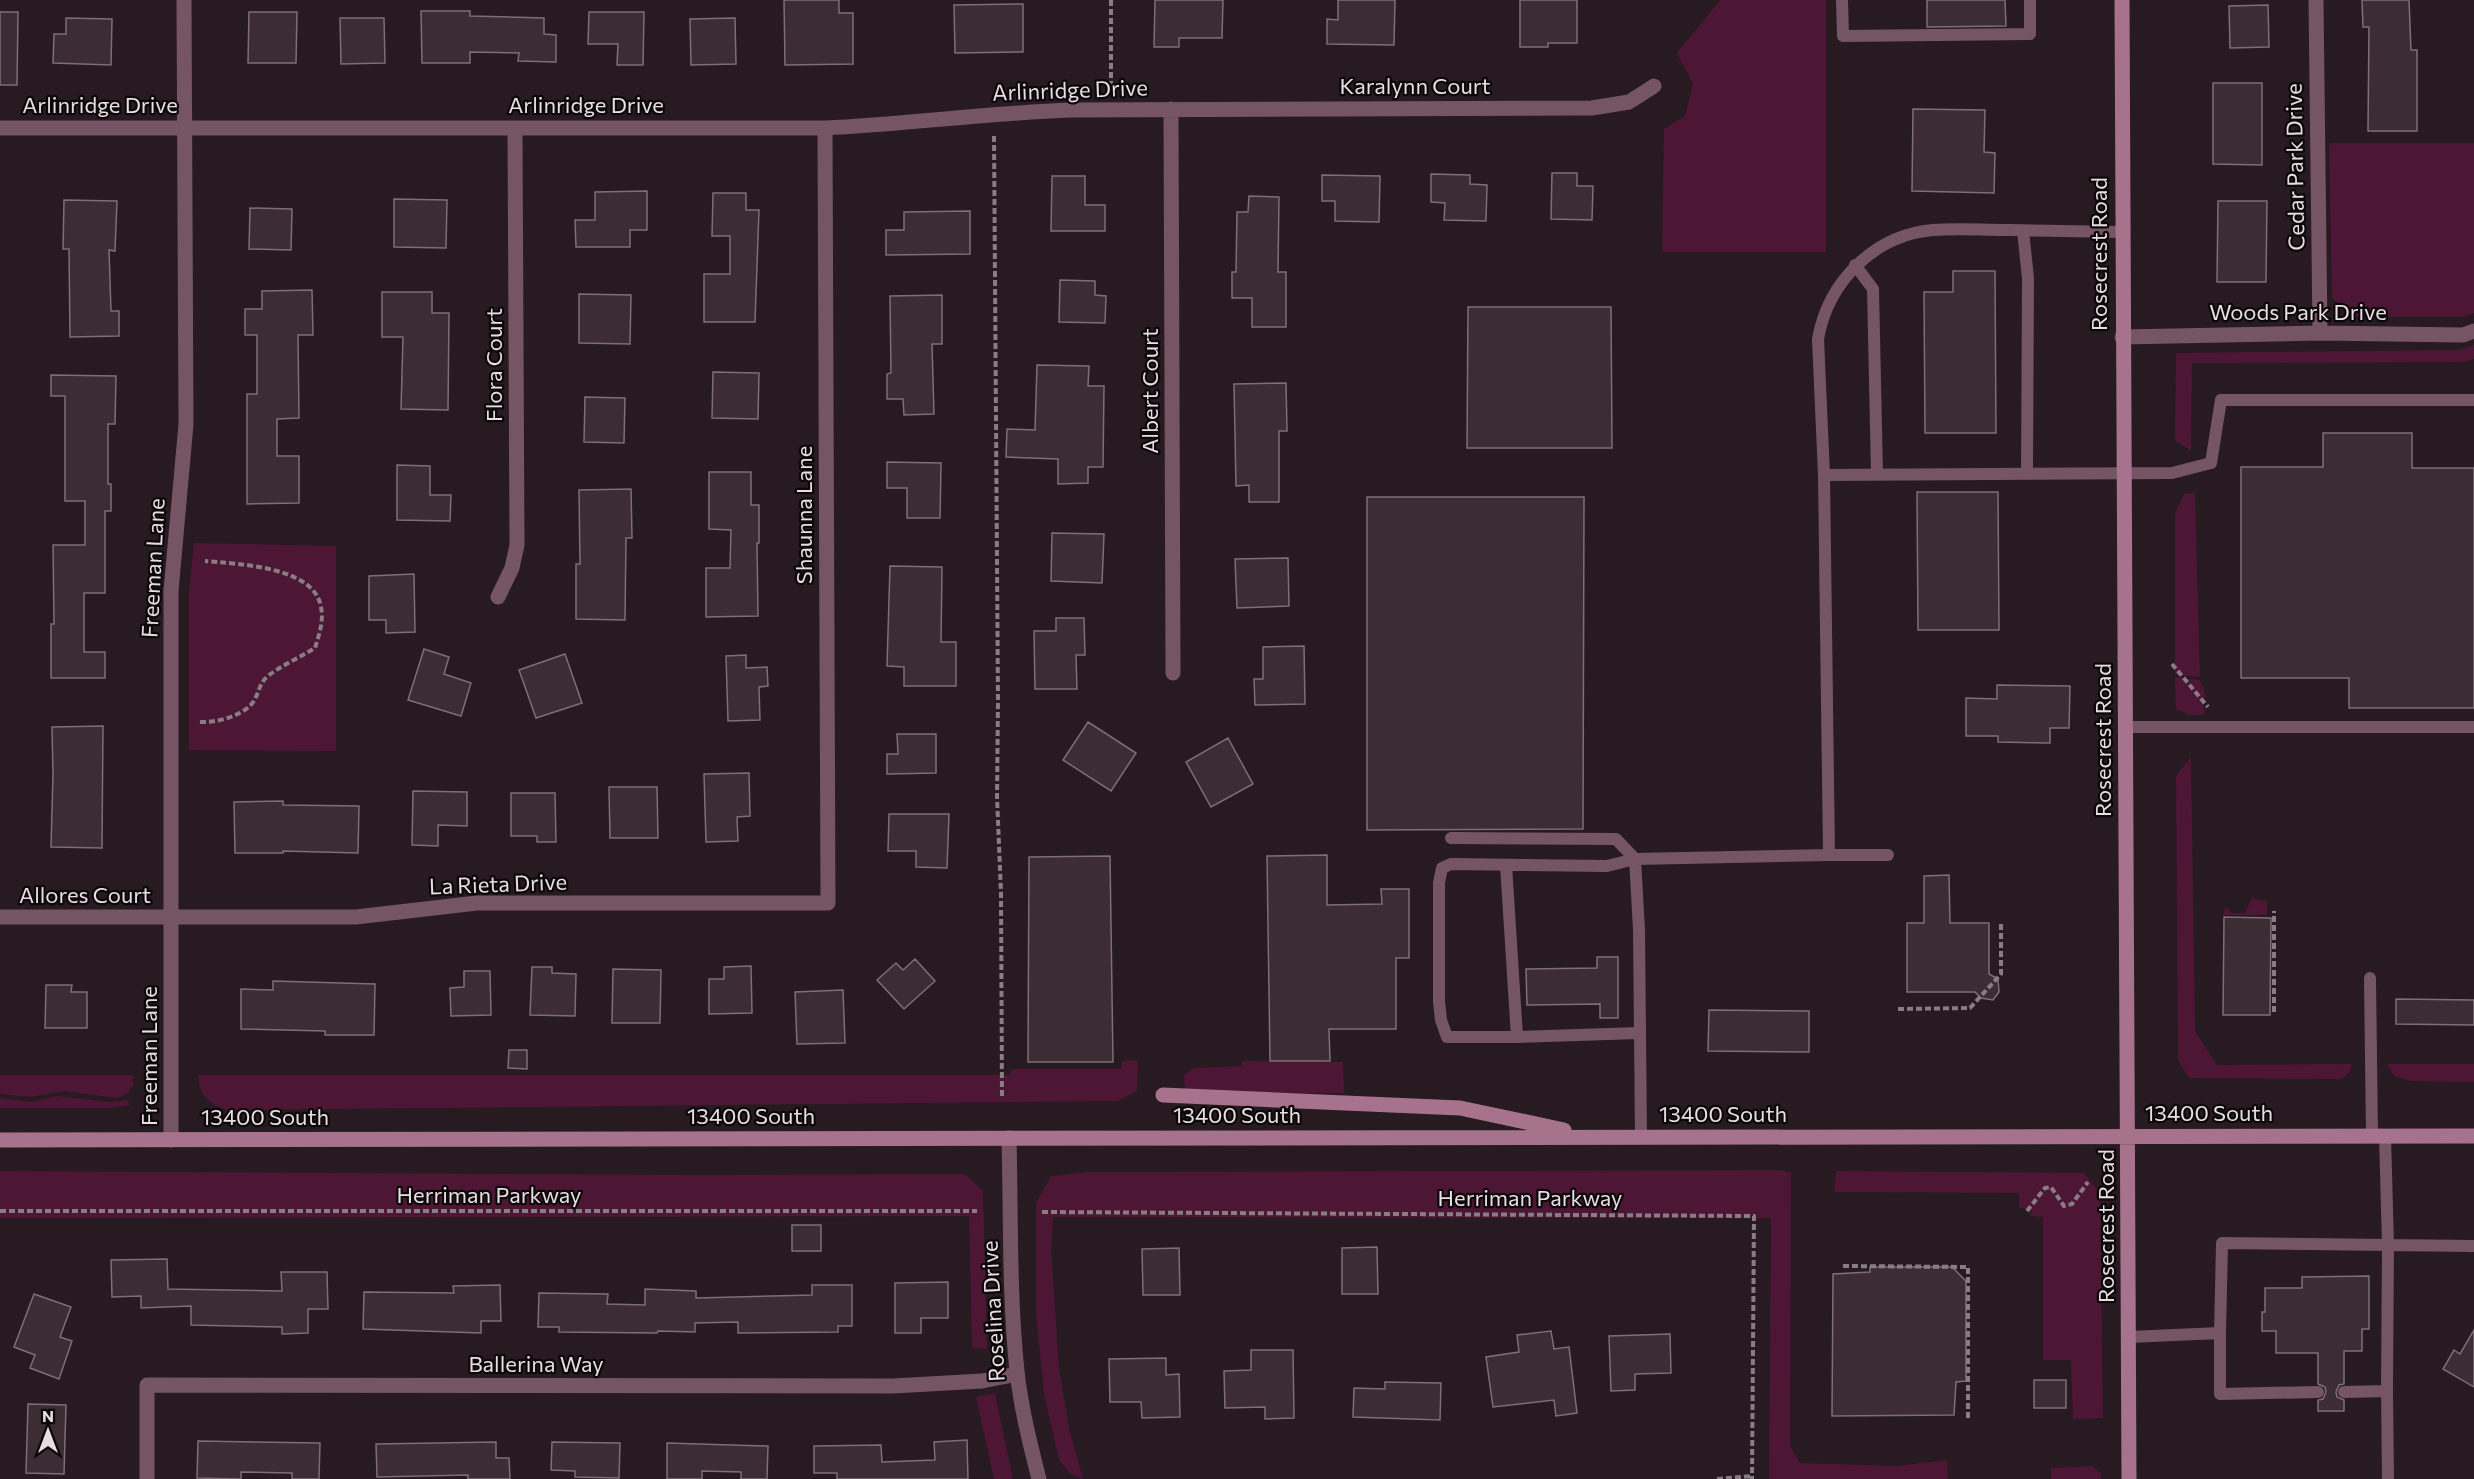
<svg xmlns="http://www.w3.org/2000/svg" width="2474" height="1479" viewBox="0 0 2474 1479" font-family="Commissioner,sans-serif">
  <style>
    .green { fill: #4e1635 }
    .building { fill: #3b2d33; stroke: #7f6e76; stroke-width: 1.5 }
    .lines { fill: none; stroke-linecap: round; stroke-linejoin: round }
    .path { stroke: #887d82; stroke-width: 4; stroke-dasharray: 6 3; stroke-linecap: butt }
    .lane { stroke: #755564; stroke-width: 12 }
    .street { stroke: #755564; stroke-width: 15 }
    .secondary { stroke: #a7738c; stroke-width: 15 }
    .labels { text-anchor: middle; stroke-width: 4.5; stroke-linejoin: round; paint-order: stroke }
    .street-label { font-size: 22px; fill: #e7dee2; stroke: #0c0709 }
  </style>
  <rect width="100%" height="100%" fill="#271a20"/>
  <!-- green -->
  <path class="green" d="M 1720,0 L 1826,0 L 1826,252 L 1662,252 L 1664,129 L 1685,116 L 1693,84 L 1677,53 Z
    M 2329,143 L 2474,143 L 2474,313 L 2463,317 L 2355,317 L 2332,298 Z
    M 2474,345 L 2474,359 L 2465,362 L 2192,363 L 2191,451 L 2175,440 L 2176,353 L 2459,350 Z
    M 2195,493 L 2200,677 L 2175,675 L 2175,513 L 2184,494 Z
    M 194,543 L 336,546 L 336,751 L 189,750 L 189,591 Z
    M 2175,677 L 2200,680 L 2207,699 L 2202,696 L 2205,715 L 2189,715 L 2176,709 Z
    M 2191,757 L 2195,1031 L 2217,1065 L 2352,1064 L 2349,1073 L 2341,1079 L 2189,1078 L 2178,1060 L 2176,776 Z
    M 2252,898 L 2267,901 L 2267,915 L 2223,915 L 2226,907 L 2232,913 L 2245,913 Z
    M 1138,1060 L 1137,1091 L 1118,1101 L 227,1110 C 208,1103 200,1096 198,1075 L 1010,1075 L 1011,1069 L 1122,1069 L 1122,1061 Z
    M 1242,1061 L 1343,1062 L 1344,1093 L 1200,1094 L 1185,1090 L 1184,1076 L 1193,1068 L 1242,1066 Z
    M 2387,1064 L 2474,1064 L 2474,1082 L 2411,1081 L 2394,1076 Z
    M 0,1075 L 133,1075 L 133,1085 L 128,1093 L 117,1098 L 64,1091 L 31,1097 L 0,1094 Z
    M 57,1096 L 110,1102 L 127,1100 L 130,1105 L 109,1108 L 0,1108 L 0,1098 L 32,1102 Z
    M 1780,1170 L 1791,1173 L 1790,1446 L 1800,1463 L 1897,1466 L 1947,1460 L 1948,1479 L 1972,1479 L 1769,1479 L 1771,1218 L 1053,1217 L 1051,1249 L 1059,1369 L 1070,1432 L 1083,1479 L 1070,1474 L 1059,1460 L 1044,1394 L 1036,1315 L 1036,1203 L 1051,1176 L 1089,1172 Z
    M 0,1171 L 706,1175 L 965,1174 L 983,1191 L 987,1349 L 972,1348 L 969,1216 L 0,1218 Z
    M 1836,1171 L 2084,1173 L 2100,1193 L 2103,1418 L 2073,1419 L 2071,1360 L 2043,1360 L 2043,1217 L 2030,1216 L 2031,1209 L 2019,1208 L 2019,1193 L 1834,1192 Z
    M 995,1393 L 995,1394 L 1013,1479 L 994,1479 L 976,1397 Z
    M 2091,1466 L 2101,1473 L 2101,1479 L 2051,1479 L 2051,1468 Z"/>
  <!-- building -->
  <path class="building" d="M 784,0 L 839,0 L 839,13 L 853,13 L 853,64 L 785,65 Z
    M 1155,0 L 1223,0 L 1222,38 L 1179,38 L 1179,47 L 1154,47 Z
    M 1338,0 L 1395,0 L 1394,45 L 1327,44 L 1327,19 L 1338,20 Z
    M 1520,0 L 1577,0 L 1577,43 L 1548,43 L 1548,47 L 1520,47 Z
    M 1927,0 L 2005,0 L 2006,26 L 1927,27 Z
    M 2362,0 L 2409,0 L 2411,50 L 2417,50 L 2417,131 L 2368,131 L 2369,27 L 2363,27 Z
    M 1023,4 L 1023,52 L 955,53 L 954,5 Z
    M 2268,5 L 2269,47 L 2230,48 L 2229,6 Z
    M 421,11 L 470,11 L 470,16 L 544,18 L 544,34 L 556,35 L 556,62 L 518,61 L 519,53 L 470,52 L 470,63 L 422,63 Z
    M 0,12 L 18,12 L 17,85 L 0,85 Z
    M 249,12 L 297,12 L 296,63 L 248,63 Z
    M 589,12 L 644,12 L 643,65 L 617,65 L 618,44 L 588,44 Z
    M 66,18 L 112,19 L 111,65 L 53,63 L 54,34 L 66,34 Z
    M 340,18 L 384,18 L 385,63 L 341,64 Z
    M 735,18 L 736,64 L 691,65 L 690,19 Z
    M 2213,83 L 2262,83 L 2262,165 L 2213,164 Z
    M 1913,109 L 1985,110 L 1984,152 L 1995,153 L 1994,193 L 1912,191 Z
    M 1552,173 L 1577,173 L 1577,186 L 1593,186 L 1592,220 L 1551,219 Z
    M 1431,174 L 1470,175 L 1470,184 L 1487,185 L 1486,221 L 1444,220 L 1445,203 L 1431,202 Z
    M 1322,175 L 1380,176 L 1379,222 L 1335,221 L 1335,201 L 1322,201 Z
    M 1052,176 L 1085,176 L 1085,205 L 1105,205 L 1105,231 L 1051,231 Z
    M 647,191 L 647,230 L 630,230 L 630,247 L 576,247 L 575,220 L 595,220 L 595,192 Z
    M 713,193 L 746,193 L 746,210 L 759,210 L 755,322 L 704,322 L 704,274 L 730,274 L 730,236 L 712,236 Z
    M 1249,196 L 1279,197 L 1278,272 L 1286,272 L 1286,327 L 1252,327 L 1252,298 L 1232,298 L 1232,272 L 1236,272 L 1237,212 L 1248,212 Z
    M 394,199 L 447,200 L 446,248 L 394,247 Z
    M 64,200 L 117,201 L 115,251 L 109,250 L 111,311 L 119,311 L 119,336 L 70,337 L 69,249 L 63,249 Z
    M 2218,201 L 2267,201 L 2266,282 L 2217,282 Z
    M 250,208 L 292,209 L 291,250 L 249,249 Z
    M 970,211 L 970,254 L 886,255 L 886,230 L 904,230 L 904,212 Z
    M 1953,271 L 1995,271 L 1996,433 L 1925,433 L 1924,292 L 1953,292 Z
    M 1060,280 L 1095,281 L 1095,295 L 1106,296 L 1105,323 L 1059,322 Z
    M 312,290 L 313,335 L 298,335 L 299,418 L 277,419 L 277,456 L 299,456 L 299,503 L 247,504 L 247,394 L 257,394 L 257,335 L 245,335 L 245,309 L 262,309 L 262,291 Z
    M 382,292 L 432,292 L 432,313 L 449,313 L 448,410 L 401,409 L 403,337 L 382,337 Z
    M 579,294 L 631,295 L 630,344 L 579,343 Z
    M 942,295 L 942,344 L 932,344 L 934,414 L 904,415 L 903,399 L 887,399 L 887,374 L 891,373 L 890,296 Z
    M 1468,307 L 1611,307 L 1612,448 L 1467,448 Z
    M 1037,365 L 1089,366 L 1088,386 L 1104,386 L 1103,467 L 1088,467 L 1088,483 L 1058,484 L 1058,459 L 1006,457 L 1007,429 L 1035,430 Z
    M 713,372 L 759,373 L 758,419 L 712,418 Z
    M 51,375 L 116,376 L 115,424 L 108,424 L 108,484 L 111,484 L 111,511 L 105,511 L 105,593 L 84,593 L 84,652 L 105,652 L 105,678 L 51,678 L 51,624 L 54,624 L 53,545 L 85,545 L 85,501 L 65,501 L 65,396 L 51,396 Z
    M 1286,383 L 1287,431 L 1279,431 L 1279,502 L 1249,502 L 1249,485 L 1236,486 L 1234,384 Z
    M 585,397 L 625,398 L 624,443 L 584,442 Z
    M 2323,433 L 2412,433 L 2412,468 L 2474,468 L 2474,708 L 2349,708 L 2349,678 L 2241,678 L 2241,467 L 2323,467 Z
    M 887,462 L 941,463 L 940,518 L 907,518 L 907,488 L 887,488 Z
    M 397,465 L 430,466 L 430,495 L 451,495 L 450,521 L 397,520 Z
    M 709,472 L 751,472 L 751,505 L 759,505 L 759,543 L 757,543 L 758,616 L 706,617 L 706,568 L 730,568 L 731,530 L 709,529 Z
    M 631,489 L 632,538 L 626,538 L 625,620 L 576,619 L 576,564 L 580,564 L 579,490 Z
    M 1917,492 L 1998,492 L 1999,630 L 1918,630 Z
    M 1367,497 L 1584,497 L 1583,829 L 1367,830 Z
    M 1052,533 L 1104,534 L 1102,583 L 1051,581 Z
    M 1288,558 L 1289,606 L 1237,608 L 1235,559 Z
    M 890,566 L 942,567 L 941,642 L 956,642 L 956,686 L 904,686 L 904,667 L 887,666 Z
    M 414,574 L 415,632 L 386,633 L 386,620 L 369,620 L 369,576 Z
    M 1056,618 L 1084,618 L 1085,655 L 1076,655 L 1077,689 L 1035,689 L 1034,631 L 1056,631 Z
    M 1304,646 L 1305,704 L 1255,705 L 1254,679 L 1263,679 L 1263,647 Z
    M 424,649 L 449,657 L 444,674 L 471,683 L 461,716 L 408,700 Z
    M 565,654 L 582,703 L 536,718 L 519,670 Z
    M 746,655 L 746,668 L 767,667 L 768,686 L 759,687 L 760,720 L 728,721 L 726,656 Z
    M 1997,685 L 2070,686 L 2069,728 L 2050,728 L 2050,743 L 1998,742 L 1998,736 L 1966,736 L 1966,698 L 1997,699 Z
    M 1088,722 L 1136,753 L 1111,791 L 1063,760 Z
    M 103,726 L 102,848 L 51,847 L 53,775 L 52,727 Z
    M 897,734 L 936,734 L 936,773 L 887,774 L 887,754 L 898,754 Z
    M 1228,738 L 1253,784 L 1211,807 L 1186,762 Z
    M 749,773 L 750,816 L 737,817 L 738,841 L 706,842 L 704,774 Z
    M 609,787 L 657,787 L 658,838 L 610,838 Z
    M 413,791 L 467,792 L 467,826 L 438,825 L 438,846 L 412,845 Z
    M 511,793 L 555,793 L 556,842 L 537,842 L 537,836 L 511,836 Z
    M 283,801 L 283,805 L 359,806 L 358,853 L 283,851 L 283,853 L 235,853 L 234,802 Z
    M 889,814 L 949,814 L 947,868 L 916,867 L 916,851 L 888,851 Z
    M 1327,855 L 1327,905 L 1382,904 L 1381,889 L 1409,889 L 1409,958 L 1396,958 L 1396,1029 L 1329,1029 L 1330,1061 L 1270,1061 L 1267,856 Z
    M 1110,856 L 1113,1062 L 1028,1062 L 1029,857 Z
    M 1949,875 L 1950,923 L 1989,923 L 1989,974 L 1998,979 L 1999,992 L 1993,1000 L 1981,998 L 1975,992 L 1907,992 L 1907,923 L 1924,923 L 1924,876 Z
    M 2224,917 L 2271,918 L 2270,1015 L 2223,1015 Z
    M 1597,957 L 1618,957 L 1618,1018 L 1600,1018 L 1600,1004 L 1527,1005 L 1526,969 L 1597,968 Z
    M 915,959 L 935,981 L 904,1009 L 877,980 L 896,963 L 903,970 Z
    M 751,966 L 752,1013 L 709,1014 L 709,979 L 724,979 L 724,967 Z
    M 532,967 L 552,967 L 552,973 L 576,974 L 575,1016 L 530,1015 Z
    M 613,969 L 661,970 L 660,1023 L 612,1023 Z
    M 464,971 L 490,971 L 491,1015 L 451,1016 L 450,988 L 464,987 Z
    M 273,981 L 375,984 L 374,1035 L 325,1035 L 325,1031 L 241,1029 L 241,989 L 273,990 Z
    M 46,985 L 72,985 L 71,992 L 87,992 L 87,1028 L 45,1028 Z
    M 843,990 L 845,1043 L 797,1044 L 795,992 Z
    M 2396,999 L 2474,1000 L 2474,1025 L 2396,1024 Z
    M 1709,1010 L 1809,1011 L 1809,1052 L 1708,1051 Z
    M 509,1050 L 527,1050 L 527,1069 L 508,1068 Z
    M 792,1225 L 821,1225 L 821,1251 L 792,1251 Z
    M 1377,1247 L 1378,1294 L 1342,1294 L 1342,1248 Z
    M 1179,1248 L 1180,1295 L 1143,1295 L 1142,1249 Z
    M 167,1259 L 168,1289 L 282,1291 L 281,1272 L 327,1272 L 328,1309 L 308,1309 L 308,1333 L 282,1334 L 282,1327 L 191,1325 L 191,1306 L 141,1308 L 141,1296 L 112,1297 L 111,1260 Z
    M 1870,1267 L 1952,1267 L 1966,1281 L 1966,1381 L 1956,1382 L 1954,1415 L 1832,1416 L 1833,1274 L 1870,1272 Z
    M 2369,1276 L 2369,1329 L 2362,1329 L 2362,1351 L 2344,1351 L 2344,1384 L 2339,1385 L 2336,1392 L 2337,1397 L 2344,1400 L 2344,1411 L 2318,1411 L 2318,1400 L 2323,1399 L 2326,1392 L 2325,1387 L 2318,1384 L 2318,1353 L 2276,1353 L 2276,1331 L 2262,1331 L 2262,1312 L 2265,1312 L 2265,1288 L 2302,1288 L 2302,1277 Z
    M 948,1282 L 948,1318 L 921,1318 L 921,1333 L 895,1333 L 895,1283 Z
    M 500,1285 L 501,1321 L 481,1321 L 481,1333 L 363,1329 L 364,1292 L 454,1293 L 453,1286 Z
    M 812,1285 L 852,1285 L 852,1326 L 838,1326 L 838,1332 L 738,1333 L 738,1322 L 695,1323 L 695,1332 L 658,1331 L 657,1333 L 559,1332 L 559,1327 L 538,1327 L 539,1293 L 608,1294 L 607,1304 L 645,1305 L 645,1289 L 696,1291 L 696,1298 L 812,1295 Z
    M 34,1294 L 71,1307 L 60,1337 L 72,1341 L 59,1379 L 30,1368 L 35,1355 L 14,1347 Z
    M 2474,1330 L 2474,1387 L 2443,1369 L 2454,1350 L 2460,1354 Z
    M 1551,1331 L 1554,1349 L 1569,1347 L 1577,1413 L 1556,1416 L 1554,1400 L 1493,1407 L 1486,1357 L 1519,1352 L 1517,1335 Z
    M 1670,1334 L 1671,1373 L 1635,1374 L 1635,1390 L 1611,1391 L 1609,1336 Z
    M 1251,1350 L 1293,1350 L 1294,1418 L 1265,1419 L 1265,1407 L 1225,1408 L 1224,1371 L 1251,1370 Z
    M 1166,1358 L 1166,1375 L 1179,1374 L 1180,1417 L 1142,1418 L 1141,1402 L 1110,1402 L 1109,1359 Z
    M 2034,1380 L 2066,1380 L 2066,1408 L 2034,1408 Z
    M 1385,1382 L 1441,1383 L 1440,1420 L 1353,1417 L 1354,1388 L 1385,1389 Z
    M 28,1404 L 66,1405 L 64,1474 L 26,1473 Z
    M 967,1440 L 968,1479 L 837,1479 L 837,1473 L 814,1473 L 814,1446 L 881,1445 L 882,1462 L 935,1460 L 934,1442 Z
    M 198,1441 L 320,1443 L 319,1479 L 292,1479 L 292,1473 L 241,1472 L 241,1479 L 197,1478 Z
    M 496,1442 L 496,1458 L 509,1458 L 510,1479 L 468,1479 L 468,1475 L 377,1477 L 376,1444 Z
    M 552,1442 L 620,1443 L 619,1478 L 575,1477 L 575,1471 L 551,1470 Z
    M 667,1443 L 768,1446 L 767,1479 L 741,1479 L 741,1472 L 702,1471 L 702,1479 L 667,1479 Z"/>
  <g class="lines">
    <!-- path -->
    <path class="path" d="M 1111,0 L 1111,91
      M 994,136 L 998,702 L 997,797 L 1001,893 L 1002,1096
      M 2172,664 L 2208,707
      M 200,722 C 217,723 247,715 255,699 C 260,689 260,682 269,675 C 283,665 300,657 315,648 C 319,635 324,621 321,607 C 314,566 237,564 205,561
      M 1898,1009 L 1970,1008 L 2001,974 L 2001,924
      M 2274,1012 L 2274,911
      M 0,1211 L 977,1211
      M 2027,1211 L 2045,1188 L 2051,1187 L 2064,1206 L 2072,1204 L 2088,1182
      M 1042,1212 L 1754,1216 L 1752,1479
      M 1843,1266 L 1968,1267 L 1968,1421
      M 1717,1479 L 1752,1476"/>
    <!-- lane -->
    <path class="lane" d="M 1842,0 L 1843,36 L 2030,34 L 2030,0
      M 2023,231 L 2028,278 L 2027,474
      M 1855,265 L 1873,289 L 1877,474
      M 1824,475 L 1818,339 C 1828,282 1874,235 1933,230 C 1957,228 1982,230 2007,230 C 2045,231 2083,231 2122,232
      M 2125,727 L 2474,727
      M 1451,838 L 1616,839 L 1635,859 L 1607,866 L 1451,864 L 1442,868 L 1439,883 L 1439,1001 L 1441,1020 L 1447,1037 L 1517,1037 L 1639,1033
      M 1829,855 L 1888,855
      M 1506,865 L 1517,1037
      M 2370,978 L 2372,1136
      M 1641,1137 L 1639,930 L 1635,859 L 1829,855 L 1824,475 L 2172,473 L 2211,463 L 2221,400 L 2474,400
      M 2220,1333 L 2220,1394 L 2318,1392
      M 2129,1337 L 2220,1333 L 2222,1243 L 2388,1245 L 2385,1136
      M 2387,1391 L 2388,1479
      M 2344,1392 L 2387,1391 L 2388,1245 L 2474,1246"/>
    <!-- street -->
    <path class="street" d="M 2316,0 L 2320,333
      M 1171,109 L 1173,673
      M 0,128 L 825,128 C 907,124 989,113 1071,110 L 1592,108 L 1629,102 L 1654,86
      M 2122,337 L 2320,333 L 2463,335 L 2474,331
      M 498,597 L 512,568 L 517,545 L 515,128
      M 0,917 L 356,917 L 477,903 L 828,903 L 825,128
      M 1009,1138 C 1011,1216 1009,1294 1017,1371 C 1021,1408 1030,1444 1039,1479
      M 171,1140 L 171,591 L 186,424 L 184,0
      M 147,1479 L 147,1385 L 893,1386 L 982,1381 L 1017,1374"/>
    <!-- secondary -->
    <path class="secondary" d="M 2122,0 L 2129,1479
      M 1163,1095 L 1460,1108 L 1564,1130
      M 0,1140 L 2474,1136"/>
  </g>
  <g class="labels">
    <!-- street labels -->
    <g class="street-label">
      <text x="1415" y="94">Karalynn Court</text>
      <text transform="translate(1070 90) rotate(-2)" y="8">Arlinridge Drive</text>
      <text x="100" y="113">Arlinridge Drive</text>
      <text x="586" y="113">Arlinridge Drive</text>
      <text transform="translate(2295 167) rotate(-91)" y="8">Cedar Park Drive</text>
      <text transform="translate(2099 254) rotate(-90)" y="8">Rosecrest Road</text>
      <text x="2298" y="320">Woods Park Drive</text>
      <text transform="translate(494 365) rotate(-90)" y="8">Flora Court</text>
      <text transform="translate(1150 391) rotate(-90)" y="8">Albert Court</text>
      <text transform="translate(804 515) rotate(-90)" y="8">Shaunna Lane</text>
      <text transform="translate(153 568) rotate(-87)" y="8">Freeman Lane</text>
      <text transform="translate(2103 740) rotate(-90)" y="8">Rosecrest Road</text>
      <text transform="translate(498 884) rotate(-2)" y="8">La Rieta Drive</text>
      <text x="85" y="903">Allores Court</text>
      <text transform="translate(149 1056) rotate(-90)" y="8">Freeman Lane</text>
      <text x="2209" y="1121">13400 South</text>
      <text x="1723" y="1122">13400 South</text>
      <text x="1237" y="1123">13400 South</text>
      <text x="751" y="1124">13400 South</text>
      <text x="265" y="1125">13400 South</text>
      <text x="489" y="1203">Herriman Parkway</text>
      <text x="1530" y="1206">Herriman Parkway</text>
      <text transform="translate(2106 1226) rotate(-90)" y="8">Rosecrest Road</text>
      <text transform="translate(993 1311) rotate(-93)" y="8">Roselina Drive</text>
      <text x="536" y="1372">Ballerina Way</text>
    </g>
  </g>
  <!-- north arrow -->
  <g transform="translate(48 1431)" stroke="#0c0709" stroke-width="4.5" paint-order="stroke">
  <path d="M0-4.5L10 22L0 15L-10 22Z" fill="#e7dee2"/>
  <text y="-9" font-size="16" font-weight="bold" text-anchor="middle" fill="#e7dee2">N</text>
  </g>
</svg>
